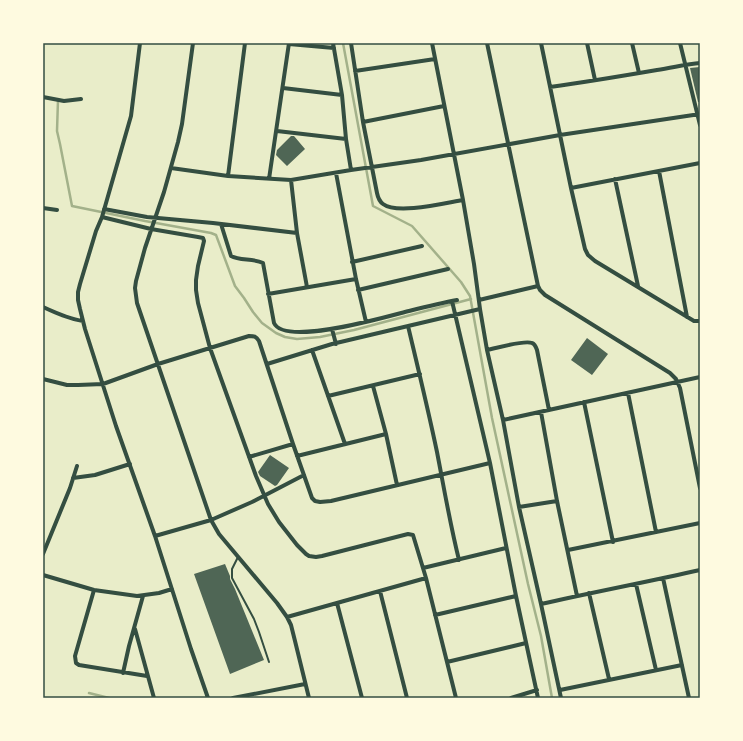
<svg xmlns="http://www.w3.org/2000/svg" width="743" height="741" viewBox="0 0 743 741" font-family="'Public Sans',sans-serif">
  <style>
    .lines { fill: none; stroke-linecap: round; stroke-linejoin: round }
    .stream { stroke: #a3b18a; stroke-width: 2.5 }
    .building { fill: #4f6655 }
    .service { stroke: #344e41; stroke-width: 2 }
    .minor { stroke: #344e41; stroke-width: 4 }
    .neatline { fill: none; stroke: #344e41; stroke-width: 1.5 }
  </style>
  <rect width="100%" height="100%" fill="#e9edc9"/>
  <g class="lines">
    <!-- stream -->
    <path class="stream" d="M 343,43 L 373,206 L 412,226 L 461,282 L 470,296 L 492,418 L 528,584 L 541,636 L 552,698
      M 58,100 L 57,131 L 60,144 L 72,206 L 145,221 L 211,233 L 216,235 L 235,286 L 244,298 L 253,312 L 262,323 L 276,333 L 285,337 L 297,339 L 320,337 L 354,330 L 471,299
      M 89,693 L 109,698"/>
  </g>
  <!-- building -->
  <path class="building" d="M 700,67 L 700,102 L 698,102 L 690,68 Z
    M 291,136 L 294,136 L 305,149 L 287,166 L 276,155 L 277,150 Z
    M 587,338 L 608,354 L 592,375 L 571,360 Z
    M 270,455 L 289,468 L 277,485 L 275,486 L 260,476 L 258,472 Z
    M 225,564 L 230,576 L 230,579 L 235,589 L 264,660 L 230,674 L 194,574 Z"/>
  <g class="lines">
    <!-- service -->
    <path class="service" d="M 238,557 L 232,569 L 232,578 L 254,619 L 259,632 L 269,662"/>
    <!-- minor -->
    <path class="minor" d="M 140,43 L 131,116 L 102,217 L 96,231 L 80,284 L 78,292 L 78,300 L 80,309 L 85,329 L 116,426 L 155,536 L 191,649 L 208,698
      M 193,43 L 182,124 L 178,142 L 164,192 L 145,248 L 136,281 L 135,288 L 137,303 L 211,520 L 219,534 L 277,603 L 287,617 L 291,625 L 295,641 L 309,698
      M 333,43 L 342,95 L 346,139 L 351,170
      M 351,43 L 363,122 L 377,193 C 378,198 379,201 383,204 C 397,215 445,203 463,200
      M 432,43 L 463,200 L 474,264 L 480,309 L 487,350 L 503,420 L 519,507 L 541,604 L 561,698
      M 487,43 L 538,286 L 540,290 L 545,295 L 670,373 L 676,379 L 680,388 L 700,488
      M 541,43 L 571,188 L 585,249 L 588,255 L 595,261 L 694,321 L 700,321
      M 587,43 L 595,80
      M 632,43 L 639,73
      M 680,43 L 700,125
      M 289,44 L 334,48
      M 355,71 L 435,59
      M 550,87 C 586,82 622,76 657,70 C 672,68 686,64 700,63
      M 283,88 L 342,95
      M 43,97 L 64,101 L 81,99
      M 363,122 L 444,106
      M 277,131 L 346,139
      M 171,168 L 228,176 L 291,180 L 351,170 L 421,160 L 560,135 L 700,114
      M 659,171 L 687,317
      M 336,173 L 356,279 L 366,322
      M 228,176 L 245,43
      M 269,179 L 289,43
      M 615,179 L 638,286
      M 291,180 L 297,233 L 307,287
      M 571,188 L 700,163
      M 43,208 L 57,210
      M 104,209 L 147,217 L 213,223 L 297,233
      M 102,217 L 151,229 L 198,237 L 203,238 L 204,241 L 198,266 L 196,280 L 196,290 L 198,303 L 210,348 L 256,476 L 268,504 L 279,522 L 297,545 L 306,554 L 309,556 L 316,557 L 322,556 L 408,534 L 413,535 L 426,578 L 456,698
      M 221,224 L 231,256 C 240,261 253,258 263,263 L 274,323 C 285,347 389,316 409,311 C 425,307 441,303 457,300
      M 352,262 L 422,246
      M 358,290 L 448,269
      M 268,294 L 356,279
      M 479,300 L 538,286
      M 452,301 L 490,463 L 516,596 L 538,698
      M 43,307 C 56,313 69,319 83,321
      M 408,326 C 418,368 428,409 437,452 C 444,488 450,524 459,560
      M 332,329 L 336,344
      M 312,350 L 345,444
      M 487,350 C 496,348 524,340 532,343 C 535,344 536,347 537,350 L 549,410
      M 267,364 L 332,344 L 480,309
      M 43,379 L 67,385 L 78,385 L 103,384 L 158,364 L 249,336 C 254,336 256,336 259,341 L 293,444 L 312,498 L 315,501 L 320,502 L 331,501 L 490,463
      M 373,386 L 386,434 L 397,485
      M 628,393 L 656,532
      M 328,396 L 420,374
      M 584,402 L 613,542
      M 541,412 L 557,501 L 577,596
      M 503,420 L 700,377
      M 297,456 L 386,434
      M 249,457 L 293,444
      M 73,478 L 95,475 L 130,464
      M 519,507 L 557,501
      M 155,536 L 211,520 L 252,502 L 304,475
      M 568,550 L 700,523
      M 43,554 L 70,488 L 77,466
      M 423,568 L 506,548
      M 43,575 L 94,590 L 137,596 L 159,593 L 172,589
      M 663,578 L 689,698
      M 636,584 L 656,670
      M 94,590 L 75,656 L 76,663 L 79,665 L 147,676
      M 380,591 L 407,698
      M 589,593 L 609,679
      M 337,603 L 362,698
      M 541,604 C 594,592 647,582 700,570
      M 435,615 L 516,596
      M 287,617 L 426,578
      M 135,629 L 154,698
      M 447,662 L 526,643
      M 123,673 L 129,646 L 143,596
      M 560,690 L 682,665
      M 233,698 L 305,684
      M 511,698 L 537,690"/>
  </g>
  <!-- border -->
  <rect width="743" height="741" fill="none" stroke="#fefae0" stroke-width="88"/>
  <rect x="44" y="44" width="655" height="653" class="neatline"/>
</svg>
